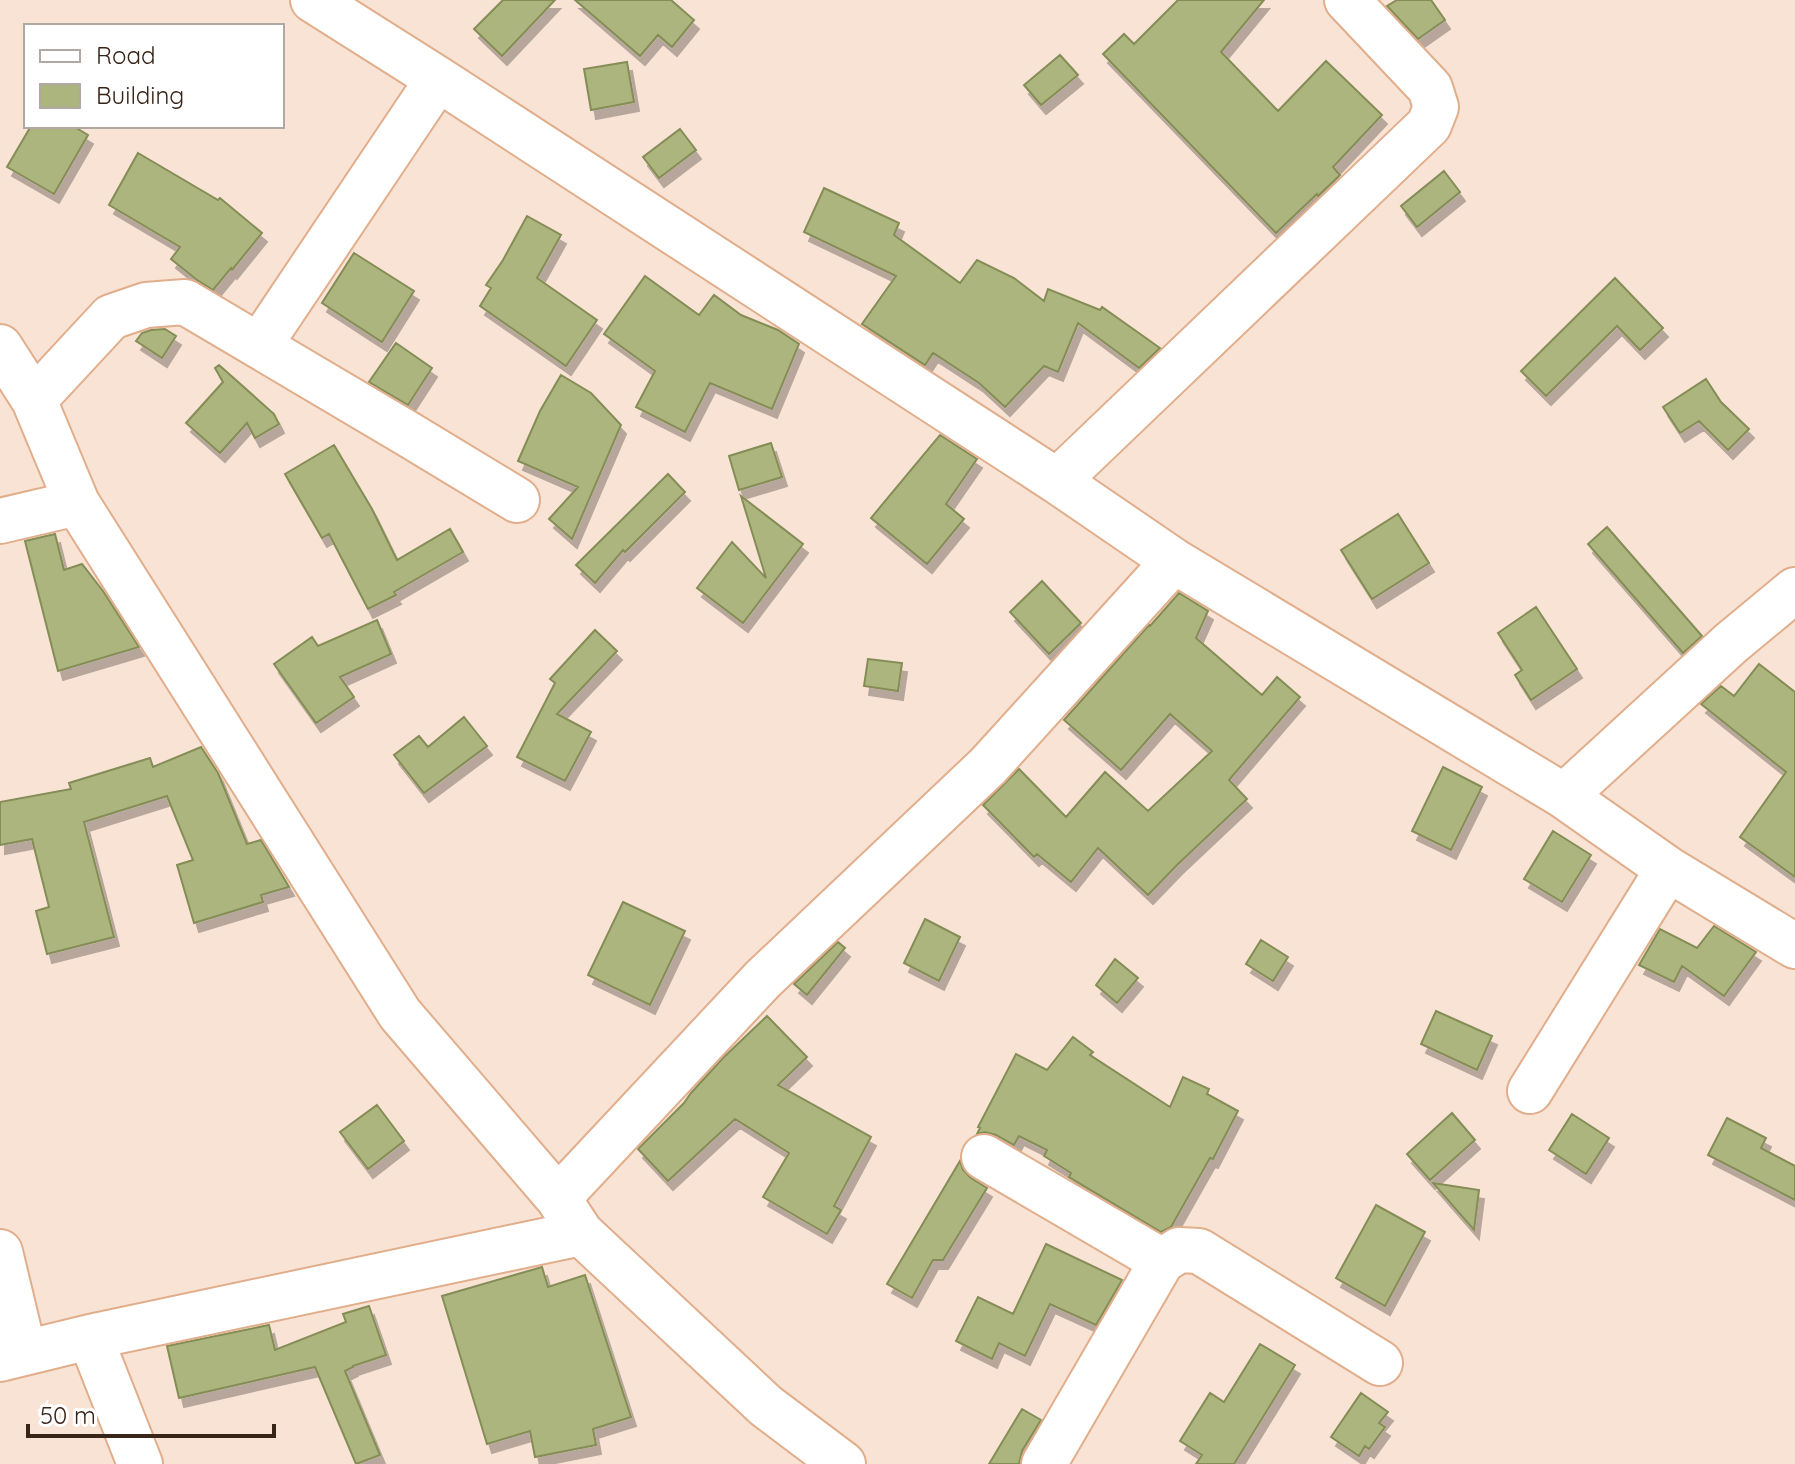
<svg xmlns="http://www.w3.org/2000/svg" width="1795" height="1464" viewBox="0 0 1795 1464" font-family="Quicksand,sans-serif">
  <style>
    .building { fill: #adb57e; stroke: #858d57; stroke-width: 2; filter: url(#shadow) }
    .lines { fill: none; stroke-linecap: round; stroke-linejoin: round }
    .minor-casing { stroke: #e1ae8c; stroke-width: 48 }
    .minor { stroke: #fff; stroke-width: 44 }
  </style>
  <defs>
    <filter id="shadow"><feDropShadow dx="5" dy="9" stdDeviation="0" flood-color="#0004"/></filter>
  </defs>
  <rect width="100%" height="100%" fill="#f9e3d5"/>
  <!-- building -->
  <path class="building" d="M 503,0 L 555,0 L 502,56 L 474,29 Z
    M 575,0 L 671,0 L 694,20 L 672,47 L 658,35 L 640,56 Z
    M 1178,0 L 1264,0 L 1221,52 L 1278,111 L 1326,61 L 1382,115 L 1333,167 L 1340,175 L 1318,196 L 1317,194 L 1276,233 L 1103,54 L 1124,34 L 1134,44 Z
    M 1397,0 L 1431,0 L 1445,20 L 1418,39 L 1387,6 Z
    M 1060,55 L 1078,75 L 1041,105 L 1024,85 Z
    M 627,62 L 634,102 L 591,110 L 584,69 Z
    M 31,126 L 73,126 L 88,135 L 54,194 L 7,167 Z
    M 680,129 L 696,150 L 659,178 L 643,157 Z
    M 138,153 L 218,200 L 220,198 L 262,233 L 232,270 L 231,268 L 213,290 L 197,280 L 171,259 L 180,247 L 109,205 Z
    M 1444,171 L 1460,192 L 1417,227 L 1401,206 Z
    M 824,188 L 899,223 L 894,235 L 960,283 L 977,260 L 1014,278 L 1044,301 L 1048,289 L 1100,310 L 1102,307 L 1160,348 L 1139,368 L 1078,323 L 1058,372 L 1044,366 L 1005,407 L 979,383 L 933,353 L 925,365 L 862,324 L 896,276 L 804,232 Z
    M 527,216 L 561,235 L 537,278 L 597,320 L 566,366 L 480,306 L 491,288 L 486,285 L 503,260 Z
    M 354,253 L 414,291 L 382,342 L 322,303 Z
    M 645,276 L 699,315 L 714,295 L 741,315 L 778,330 L 799,344 L 772,409 L 710,383 L 685,432 L 636,407 L 655,371 L 604,334 Z
    M 1615,278 L 1663,328 L 1640,350 L 1617,326 L 1546,396 L 1521,371 Z
    M 165,329 L 176,336 L 162,358 L 136,341 L 142,333 L 151,330 Z
    M 396,343 L 432,368 L 408,405 L 369,382 Z
    M 219,365 L 274,414 L 279,424 L 255,438 L 247,423 L 220,453 L 186,423 L 223,382 L 215,368 Z
    M 561,375 L 591,393 L 621,425 L 572,539 L 549,519 L 578,487 L 518,461 L 540,411 Z
    M 1706,379 L 1721,402 L 1749,429 L 1728,450 L 1699,421 L 1680,433 L 1663,407 Z
    M 940,435 L 977,459 L 946,504 L 964,519 L 927,564 L 871,518 Z
    M 771,443 L 782,477 L 739,490 L 729,456 Z
    M 334,445 L 372,509 L 397,560 L 450,529 L 463,552 L 394,592 L 396,595 L 368,609 L 329,534 L 322,538 L 285,474 Z
    M 668,474 L 685,492 L 625,552 L 623,550 L 595,583 L 576,565 Z
    M 741,496 L 803,544 L 743,623 L 697,588 L 732,542 L 766,578 Z
    M 1398,514 L 1429,563 L 1372,599 L 1341,550 Z
    M 1607,527 L 1702,636 L 1683,653 L 1588,544 Z
    M 55,534 L 64,570 L 82,564 L 103,591 L 139,647 L 58,671 L 25,541 Z
    M 1042,581 L 1081,623 L 1049,654 L 1010,612 Z
    M 1179,593 L 1208,611 L 1196,638 L 1262,695 L 1277,677 L 1300,697 L 1229,780 L 1247,799 L 1177,865 L 1148,895 L 1098,848 L 1071,882 L 1037,854 L 1034,857 L 983,805 L 1019,769 L 1066,817 L 1105,772 L 1148,811 L 1212,751 L 1170,714 L 1121,770 L 1064,720 L 1149,625 L 1150,626 Z
    M 1536,607 L 1577,669 L 1531,700 L 1515,675 L 1522,670 L 1498,633 Z
    M 377,620 L 391,654 L 340,677 L 354,697 L 316,723 L 274,664 L 312,637 L 318,646 Z
    M 595,630 L 617,651 L 557,714 L 591,732 L 565,781 L 517,757 L 555,683 L 550,679 Z
    M 868,659 L 902,663 L 898,691 L 864,686 Z
    M 1759,664 L 1795,692 L 1795,877 L 1740,837 L 1786,772 L 1701,704 L 1721,686 L 1734,696 Z
    M 464,717 L 487,746 L 424,793 L 394,755 L 419,736 L 428,747 Z
    M 201,747 L 218,773 L 247,844 L 261,840 L 289,887 L 261,895 L 263,902 L 194,923 L 177,865 L 193,860 L 167,796 L 84,822 L 114,937 L 47,954 L 36,911 L 49,907 L 32,839 L 0,845 L 0,802 L 71,789 L 69,783 L 150,758 L 153,767 Z
    M 1443,767 L 1482,787 L 1451,850 L 1412,831 Z
    M 1553,831 L 1591,855 L 1562,902 L 1524,879 Z
    M 623,902 L 685,931 L 650,1005 L 588,975 Z
    M 925,919 L 960,937 L 939,981 L 904,963 Z
    M 1714,926 L 1756,952 L 1724,996 L 1682,966 L 1674,982 L 1639,965 L 1660,929 L 1697,948 Z
    M 1261,940 L 1288,957 L 1273,981 L 1246,964 Z
    M 838,942 L 845,948 L 807,995 L 794,984 Z
    M 1115,959 L 1138,978 L 1117,1003 L 1096,985 Z
    M 1436,1011 L 1492,1036 L 1477,1070 L 1421,1044 Z
    M 767,1016 L 807,1057 L 778,1085 L 871,1137 L 834,1206 L 841,1210 L 827,1234 L 763,1197 L 789,1153 L 735,1119 L 668,1181 L 638,1149 L 684,1103 L 691,1093 L 723,1058 Z
    M 1073,1037 L 1093,1052 L 1090,1055 L 1170,1107 L 1183,1077 L 1209,1089 L 1207,1094 L 1238,1111 L 1213,1159 L 1210,1158 L 1171,1227 L 1161,1232 L 1069,1177 L 1071,1173 L 1044,1156 L 1047,1150 L 1019,1136 L 1014,1145 L 996,1135 L 985,1132 L 977,1134 L 980,1128 L 978,1127 L 1016,1054 L 1047,1070 Z
    M 377,1105 L 404,1141 L 368,1169 L 340,1132 Z
    M 1452,1113 L 1475,1140 L 1430,1180 L 1407,1154 Z
    M 1572,1114 L 1609,1138 L 1586,1174 L 1549,1150 Z
    M 1727,1118 L 1766,1138 L 1761,1148 L 1795,1166 L 1795,1200 L 1708,1155 Z
    M 960,1161 L 963,1170 L 971,1178 L 987,1188 L 943,1260 L 933,1260 L 912,1298 L 887,1284 Z
    M 1433,1183 L 1479,1190 L 1474,1230 Z
    M 1376,1205 L 1425,1232 L 1385,1306 L 1336,1278 Z
    M 1046,1244 L 1122,1280 L 1096,1325 L 1050,1304 L 1025,1356 L 999,1343 L 992,1359 L 956,1341 L 978,1297 L 1013,1314 Z
    M 542,1267 L 548,1287 L 585,1275 L 631,1417 L 593,1429 L 596,1445 L 535,1457 L 530,1431 L 487,1444 L 442,1296 Z
    M 369,1306 L 386,1355 L 353,1366 L 353,1367 L 345,1371 L 380,1455 L 356,1464 L 315,1367 L 179,1398 L 167,1346 L 269,1325 L 275,1350 L 346,1322 L 343,1314 Z
    M 1260,1344 L 1295,1365 L 1234,1464 L 1196,1464 L 1202,1455 L 1180,1441 L 1210,1393 L 1224,1402 Z
    M 1361,1393 L 1388,1412 L 1379,1423 L 1385,1427 L 1369,1449 L 1365,1446 L 1359,1456 L 1331,1437 Z
    M 1022,1409 L 1041,1420 L 1022,1451 L 1019,1464 L 989,1464 Z"/>
  <g class="lines">
    <!-- minor casing -->
    <g class="minor-casing">
      <path id="minor" d="M 313,0 L 438,79 L 1057,481 L 1174,561 L 1564,796 L 1668,869 L 1795,946
        M 259,346 L 438,79
        M 0,347 L 34,400 L 77,503 L 400,1014 L 558,1198 L 581,1233 L 766,1406 L 843,1464
        M 34,400 L 111,317 L 146,305 L 185,302 L 408,434 L 517,500
        M 1057,481 L 1429,125 L 1436,107 L 1430,88 L 1347,0
        M 0,521 L 77,503
        M 1564,796 L 1731,643 L 1795,590
        M 1530,1091 L 1668,869
        M 984,1157 L 1162,1261
        M 558,1198 L 763,979 L 988,766 L 1174,561
        M 0,1252 L 24,1352
        M 90,1337 L 140,1464
        M 0,1359 L 90,1337 L 581,1233
        M 1044,1464 L 1162,1261 L 1179,1250 L 1199,1251 L 1380,1363"/>
    </g>
    <!-- minor -->
    <use href="#minor" class="minor"/>
  </g>
  <!-- legend -->
  <rect x="24" y="24" width="260" height="104" fill="#ffffff" stroke="#b0a8a3" stroke-width="2"/>
  <rect x="40" y="50" width="40" height="12" fill="#ffffff" stroke="#b0a8a3" stroke-width="2"/>
  <text x="96" y="64" font-size="24" fill="#392518">Road</text>
  <rect x="40" y="84" width="40" height="24" fill="#adb57e" stroke="#b0a8a3" stroke-width="2"/>
  <text x="96" y="104" font-size="24" fill="#392518">Building</text>
  <!-- scale -->
  <path d="M28 1424v12h246v-12" fill="none" stroke="#392518" stroke-width="4"/>
  <text x="40" y="1424" font-size="24" fill="#392518" stroke="#ffffff" stroke-width="6" paint-order="stroke">50 m</text>
</svg>
